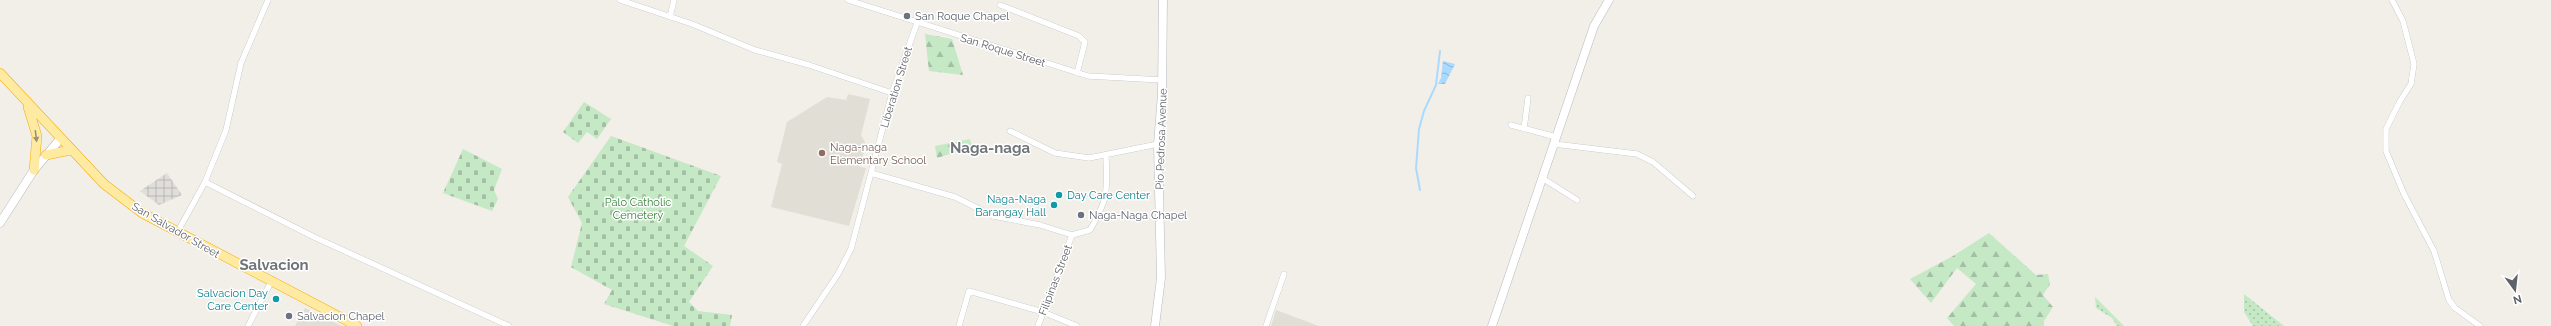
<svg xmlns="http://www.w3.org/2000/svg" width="2551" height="326" viewBox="0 0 2551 326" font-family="Raleway,sans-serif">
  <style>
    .industrial { fill: url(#industrial-grid) }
    .education { fill: #e1ded6 }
    .grass { fill: url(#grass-dots) }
    .forest { fill: url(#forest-firs) }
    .cemetery { fill: url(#cemetery-stones) }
    .water { fill: url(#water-waves) }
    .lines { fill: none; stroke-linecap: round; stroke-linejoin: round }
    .stream { stroke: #aadaff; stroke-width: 2 }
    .minor-casing { stroke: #b5b8bc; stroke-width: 6 }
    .secondary-casing { stroke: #b6babf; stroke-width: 9 }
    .trunk-casing { stroke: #f9ab00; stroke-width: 10 }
    .minor { stroke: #fff; stroke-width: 5.5 }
    .secondary { stroke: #fff; stroke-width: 8 }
    .trunk { stroke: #feeaa1; stroke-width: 9 }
    .oneway { fill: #97927c }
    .worship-dot { fill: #6b7280; stroke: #fff; stroke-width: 1.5 }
    .education-dot { fill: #8d6e63; stroke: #fff; stroke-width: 1.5 }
    .culture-dot { fill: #0f9aa8; stroke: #fff; stroke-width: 1.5 }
    .labels { text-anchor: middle; stroke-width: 3; stroke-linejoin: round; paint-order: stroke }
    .worship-label { font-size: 11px; fill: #5b616d; stroke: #fff; text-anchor: start }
    .street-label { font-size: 11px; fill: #5f6368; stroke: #fff }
    .education-label { font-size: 11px; fill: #785e54; stroke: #fff; text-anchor: start }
    .culture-label { font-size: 11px; fill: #0d838f; stroke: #fff; text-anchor: end }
    .park-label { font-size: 11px; fill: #348238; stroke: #fff }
    .district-label { font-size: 15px; font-weight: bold; fill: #70757a; stroke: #fff }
  </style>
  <defs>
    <pattern id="industrial-grid" width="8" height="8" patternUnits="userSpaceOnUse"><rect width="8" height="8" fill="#e0deda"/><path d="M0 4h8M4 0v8" fill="none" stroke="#b9b8b5"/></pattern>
    <pattern id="grass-dots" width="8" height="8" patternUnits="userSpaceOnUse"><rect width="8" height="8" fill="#c5e8c5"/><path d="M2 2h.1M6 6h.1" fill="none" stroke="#a3c0a4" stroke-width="1.8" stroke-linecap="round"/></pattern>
    <pattern id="forest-firs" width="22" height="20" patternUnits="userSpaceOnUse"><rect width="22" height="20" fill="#c5e8c5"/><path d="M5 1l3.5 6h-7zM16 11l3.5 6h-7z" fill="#a3c0a4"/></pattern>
    <pattern id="cemetery-stones" width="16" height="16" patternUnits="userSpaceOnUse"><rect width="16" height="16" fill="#c5e8c5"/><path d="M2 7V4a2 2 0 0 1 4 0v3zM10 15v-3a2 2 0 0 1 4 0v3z" fill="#a3c0a4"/></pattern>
    <pattern id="water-waves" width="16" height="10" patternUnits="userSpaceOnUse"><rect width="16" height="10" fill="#aadaff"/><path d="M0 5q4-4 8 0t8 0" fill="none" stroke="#8eb4d2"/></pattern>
  </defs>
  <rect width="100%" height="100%" fill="#f1efe8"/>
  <!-- industrial -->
  <path class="industrial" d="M 167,173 L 182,195 L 159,205 L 140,191 Z"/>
  <!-- education -->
  <path class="education" d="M 848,94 L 870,99 L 861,135 L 866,144 L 860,167 L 866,168 L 849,226 L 771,207 L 782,164 L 777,162 L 787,122 L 827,97 L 846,100 Z
    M 305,308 L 342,326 L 295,326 Z
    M 1276,310 L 1319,326 L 1271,326 Z"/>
  <!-- grass -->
  <path class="grass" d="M 2244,294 L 2284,326 L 2253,326 L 2244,312 Z
    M 2095,297 L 2124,326 L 2117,326 L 2112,318 L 2096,308 Z"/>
  <!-- forest -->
  <path class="forest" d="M 925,34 L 952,39 L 963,75 L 929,71 Z
    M 970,139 L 972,147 L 937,158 L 935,146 Z
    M 1989,233 L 2036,275 L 2048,274 L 2050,284 L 2043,295 L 2053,307 L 2044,321 L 2044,326 L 1954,326 L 1947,318 L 1976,284 L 1957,268 L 1931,303 L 1910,279 L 1953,256 Z"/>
  <!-- cemetery -->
  <path class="cemetery" d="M 584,102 L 611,119 L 597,139 L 587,132 L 578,143 L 563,132 Z
    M 611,136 L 721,176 L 684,246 L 713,266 L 689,302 L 698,311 L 732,315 L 730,326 L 673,326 L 604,304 L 612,290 L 571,267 L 582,223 L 568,197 Z
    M 463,149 L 502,169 L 494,190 L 498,199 L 492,211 L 443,193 Z"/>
  <!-- water -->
  <path class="water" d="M 1443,61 L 1455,64 L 1445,84 L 1438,84 L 1441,78 Z"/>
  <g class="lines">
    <!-- stream -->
    <path class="stream" d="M 1420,190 L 1416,168 L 1419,129 L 1424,111 L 1436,85 L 1440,51"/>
    <!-- minor casing -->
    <g class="minor-casing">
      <path id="minor" d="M 620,0 L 692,24 L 755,50 L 809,65 L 892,93
        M 848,0 L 1088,76 L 1162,80
        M 2392,0 L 2403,21 L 2414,64 L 2411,84 L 2400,101 L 2386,129 L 2386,151 L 2404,194 L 2434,251 L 2449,300 L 2455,308 L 2480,326
        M 1000,5 L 1079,36 L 1085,42 L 1077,73
        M 670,17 L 674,0
        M 1511,125 L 1556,137
        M 1524,129 L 1528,98
        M 1010,131 L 1055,153 L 1089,158 L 1158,144
        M 1554,144 L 1637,154 L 1653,162 L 1693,196
        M 871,173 L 955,197 L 993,216 L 1040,225 L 1072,235
        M 1542,178 L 1577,200
        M 205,182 L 314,237 L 509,326
        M 177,233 L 205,182 L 226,130 L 241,63 L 268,0
        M 1072,235 L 1090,230 C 1109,197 1107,193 1106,156
        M 248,326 L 271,282
        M 803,326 L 838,274 L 851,249 L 892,93 L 917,23
        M 959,326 L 969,291 L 1043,312 L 1077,326
        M 1038,326 L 1072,235
        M 1266,326 L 1284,274"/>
    </g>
    <!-- secondary casing -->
    <g class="secondary-casing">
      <path id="secondary" d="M 0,223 L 34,170 L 60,139
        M 1155,326 L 1161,278 L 1158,144 L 1162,94 L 1163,0
        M 1492,326 L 1594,26 L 1609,0"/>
    </g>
    <!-- trunk casing -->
    <g class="trunk-casing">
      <path id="trunk" d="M 0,73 L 104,184 L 142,213 L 357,326
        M 28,107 L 37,136 L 34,170
        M 46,155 L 71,150"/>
    </g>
    <!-- minor -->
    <use href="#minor" class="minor"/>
    <!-- secondary -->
    <use href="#secondary" class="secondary"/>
    <!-- trunk -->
    <use href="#trunk" class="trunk"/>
  </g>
  <!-- one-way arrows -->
  <defs><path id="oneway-solid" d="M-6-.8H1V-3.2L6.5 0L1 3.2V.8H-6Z"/></defs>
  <use class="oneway" href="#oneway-solid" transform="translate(36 136) rotate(83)"/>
  <!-- markers -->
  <g class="worship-dot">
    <circle cx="907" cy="16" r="4"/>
    <circle cx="1081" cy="215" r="4"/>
    <circle cx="289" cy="316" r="4"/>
  </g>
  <circle class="education-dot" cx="822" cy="153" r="4"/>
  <g class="culture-dot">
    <circle cx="1059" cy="195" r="4"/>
    <circle cx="1054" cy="205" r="4"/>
    <circle cx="276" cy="299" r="4"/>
  </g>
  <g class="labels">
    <!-- worship labels -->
    <g class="worship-label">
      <text x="915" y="20">San Roque Chapel</text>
      <text x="1089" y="219">Naga-Naga Chapel</text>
      <text x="297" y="320">Salvacion Chapel</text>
    </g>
    <!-- street labels -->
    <g class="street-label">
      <text transform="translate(1003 50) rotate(17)" y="4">San Roque Street</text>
      <text transform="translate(896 87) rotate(-73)" y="4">Liberation Street</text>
      <text transform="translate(1161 139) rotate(-88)" y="4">Pio Pedrosa Avenue</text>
      <text transform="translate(176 230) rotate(30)" y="4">San Salvador Street</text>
      <text transform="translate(1055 280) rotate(-69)" y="4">Filipinas Street</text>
    </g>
    <!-- education labels -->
    <g class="education-label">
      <text x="830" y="151">Naga-naga<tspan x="830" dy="13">Elementary School</tspan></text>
    </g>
    <!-- culture labels -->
    <g class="culture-label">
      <text x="1067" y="199" text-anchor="start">Day Care Center</text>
      <text x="1046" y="203">Naga-Naga<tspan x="1046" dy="13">Barangay Hall</tspan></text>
      <text x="268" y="297">Salvacion Day<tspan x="268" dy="13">Care Center</tspan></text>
    </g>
    <!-- park labels -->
    <g class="park-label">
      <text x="638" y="206">Palo Catholic<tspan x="638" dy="13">Cemetery</tspan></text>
    </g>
    <!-- district labels -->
    <g class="district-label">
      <text x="990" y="153">Naga-naga</text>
      <text x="274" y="270">Salvacion</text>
    </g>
  </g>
  <!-- north arrow -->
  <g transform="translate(2515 290) rotate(165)" stroke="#ffffff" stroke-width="3" paint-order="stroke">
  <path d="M0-3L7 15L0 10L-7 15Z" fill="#5f6368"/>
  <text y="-6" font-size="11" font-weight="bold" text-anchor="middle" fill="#5f6368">N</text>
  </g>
</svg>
